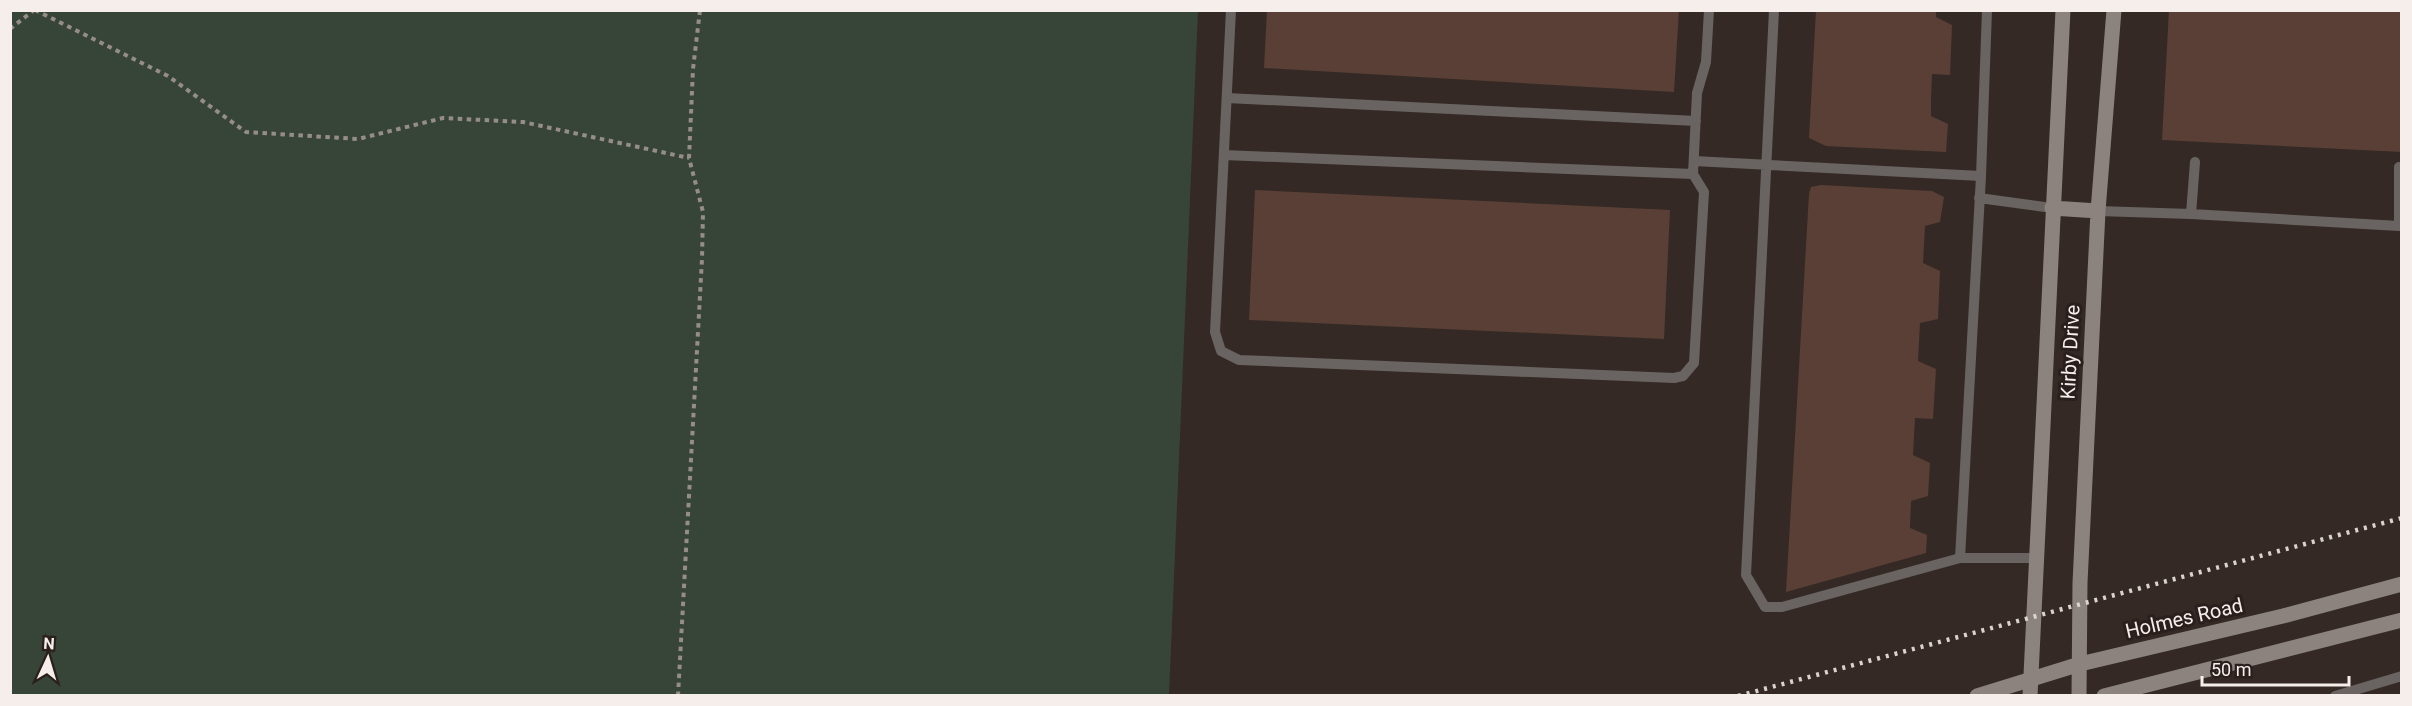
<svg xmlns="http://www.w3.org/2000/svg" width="2412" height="706" viewBox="0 0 2412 706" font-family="Roboto,sans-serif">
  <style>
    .green { fill: #364538 }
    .building { fill: #593f35 }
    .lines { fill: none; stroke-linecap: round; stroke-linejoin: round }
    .path { stroke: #968d89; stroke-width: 4; stroke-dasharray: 4.5 4.5; stroke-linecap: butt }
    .service { stroke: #696461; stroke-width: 10 }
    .secondary { stroke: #8c837f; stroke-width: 15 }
    .rail { stroke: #dbd3d0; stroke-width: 4.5; stroke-dasharray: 3 6; stroke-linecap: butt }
    .labels { text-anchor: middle; stroke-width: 6; stroke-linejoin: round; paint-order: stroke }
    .street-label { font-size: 20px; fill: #f5eeeb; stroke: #2a1f1c }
  </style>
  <rect width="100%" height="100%" fill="#342925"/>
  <!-- green -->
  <path class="green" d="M 10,11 L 1198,11 L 1169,695 L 11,695 Z"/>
  <!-- building -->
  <path class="building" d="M 1267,10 L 1679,10 L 1674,92 L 1264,68 Z
    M 1816,10 L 1936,10 L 1936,17 L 1952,25 L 1950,75 L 1932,74 L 1931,101 L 1931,116 L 1948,124 L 1946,152 L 1826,146 L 1809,138 Z
    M 2169,10 L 2402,10 L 2402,152 L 2162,140 Z
    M 1821,185 L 1932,191 L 1944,197 L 1940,222 L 1925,226 L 1923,263 L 1940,271 L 1938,319 L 1920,323 L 1918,361 L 1936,369 L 1933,419 L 1915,418 L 1913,455 L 1930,463 L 1928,496 L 1911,501 L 1910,528 L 1927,535 L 1926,553 L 1786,592 L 1809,194 L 1811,187 Z
    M 1255,190 L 1670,210 L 1664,339 L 1249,320 Z"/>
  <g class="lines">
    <!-- path -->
    <path class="path" d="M 35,10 L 168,76 L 246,132 L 358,139 L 443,118 L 523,122 L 689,158
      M 10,29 L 34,10
      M 678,696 L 702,259 L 703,212 L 689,158 L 693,69 L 700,10"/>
    <!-- service -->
    <path class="service" d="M 1231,10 L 1215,332 L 1221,351 L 1239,360 L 1674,378 L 1683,376 L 1694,363 L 1704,192 L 1693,174 L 1697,93 L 1706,62 L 1709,10
      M 1774,10 L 1746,575 L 1765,607 L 1782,607 L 1960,558 L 2039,558
      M 1227,98 L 1696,121
      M 1224,155 L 1693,174
      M 1694,161 L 1981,176
      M 2195,162 L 2191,214 L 2399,226 L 2399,167
      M 1979,198 L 2052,208
      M 2098,211 L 2191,214
      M 1960,558 L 1981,176 L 1987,10
      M 2335,696 L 2402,676"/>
    <!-- secondary -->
    <path class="secondary" d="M 2052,208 L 2098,211
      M 1977,696 L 2080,664 L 2283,616 L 2402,584
      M 2030,696 L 2063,10
      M 2079,696 L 2080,583 L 2098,211 L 2114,10
      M 2104,696 L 2402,620"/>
    <!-- rail -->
    <path class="rail" d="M 1738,696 L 2402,518"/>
  </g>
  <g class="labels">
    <!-- street labels -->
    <g class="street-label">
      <text transform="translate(2070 352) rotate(-87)" y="7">Kirby Drive</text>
      <text transform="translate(2184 618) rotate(-13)" y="7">Holmes Road</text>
    </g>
  </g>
  <!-- border -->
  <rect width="2412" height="706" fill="none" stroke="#f5eeeb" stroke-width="24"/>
  <!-- north arrow -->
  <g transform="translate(48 658) rotate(4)" stroke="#2a1f1c" stroke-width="4.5" paint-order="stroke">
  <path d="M0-4.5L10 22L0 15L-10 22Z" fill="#f5eeeb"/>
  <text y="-9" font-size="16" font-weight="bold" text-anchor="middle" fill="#f5eeeb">N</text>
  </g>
  <!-- scale -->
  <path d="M2202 676v9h147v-9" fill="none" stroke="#f5eeeb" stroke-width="3"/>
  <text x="2211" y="676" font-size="18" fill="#f5eeeb" stroke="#2a1f1c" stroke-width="4.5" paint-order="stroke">50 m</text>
</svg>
